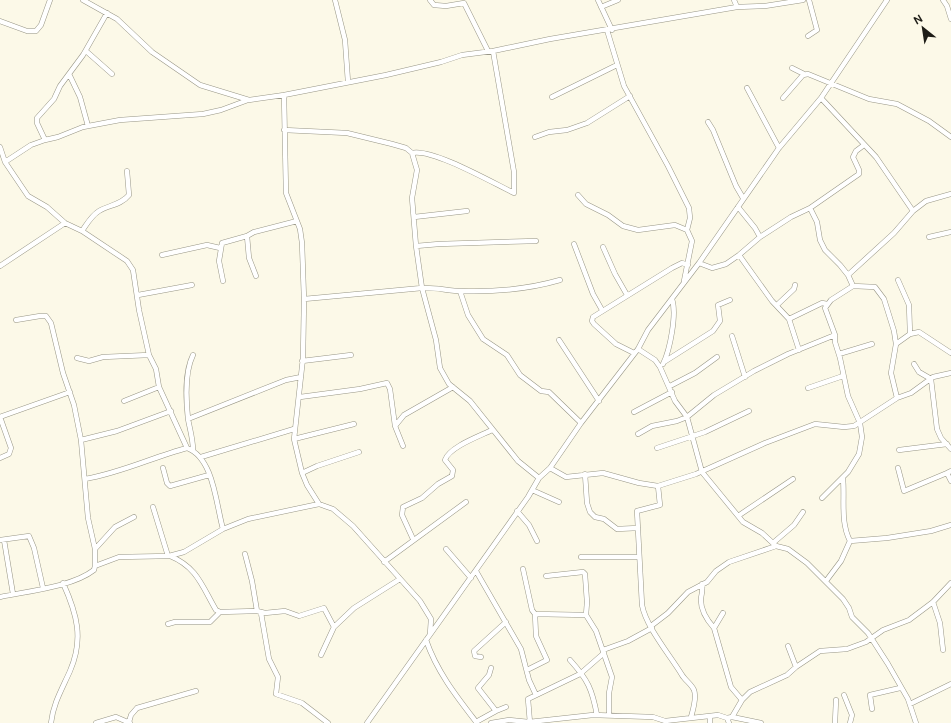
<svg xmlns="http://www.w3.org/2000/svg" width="951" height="723" viewBox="0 0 951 723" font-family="'DM Sans',sans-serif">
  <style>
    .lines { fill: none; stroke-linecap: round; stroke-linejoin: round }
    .street-casing { stroke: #989686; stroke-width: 5.5 }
    .street { stroke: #fff; stroke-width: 4.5 }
  </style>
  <rect width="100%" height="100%" fill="#fcf9e8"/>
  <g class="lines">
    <!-- street casing -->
    <g class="street-casing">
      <path id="street" d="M 83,0 L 117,19 L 152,52 L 200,85 L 249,100 L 284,95 L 386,75 L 441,62 L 462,55 L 493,51 L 550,39 L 737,7 L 765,6 L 803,0
        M 335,0 L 345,40 L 348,82
        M 430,0 L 434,5 L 446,6 L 464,3 L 488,51
        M 598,0 L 612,30
        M 734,0 L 737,7
        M 943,0 L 947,6 L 951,19
        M 601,7 L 618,0
        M 0,21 L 27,31 L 36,31 L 41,25 L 50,0
        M 607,30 L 624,86 L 668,166 L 689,208 L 690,218 L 687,230
        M 808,36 L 817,30 L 809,0
        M 86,51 L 112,74
        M 792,68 L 804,74
        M 69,74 L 80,97 L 88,126
        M 747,88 L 779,148
        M 284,95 L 286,193 L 300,229 L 302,243 L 304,299 L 303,358 L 294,439 L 302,473 L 307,485 L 319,504
        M 552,97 L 617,65
        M 783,98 L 803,75 L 808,74 L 869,99 L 897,104 L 929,121 L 951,137
        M 821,98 L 876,157 L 913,211
        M 708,122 L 713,130 L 736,186 L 743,198
        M 284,130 L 347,133 L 392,144 L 406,148 L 412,153 L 417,170 L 412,198 L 416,246 L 422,288 L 436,340 L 440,368 L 449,384 L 470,401 L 518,461 L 539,478
        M 535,137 L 549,132 L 567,130 L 587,123 L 630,96
        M 45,140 L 37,123 L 37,118 L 54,99 L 60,86 L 83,55 L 107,13
        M 0,147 L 5,162 L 28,196 L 47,207 L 65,223 L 82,231 L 127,261 L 133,270 L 139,310 L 149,355 L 156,369 L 159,387 L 187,448 C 214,458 216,505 223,529
        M 412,153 C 432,148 493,183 514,193 L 514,172 L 493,51
        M 5,162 L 31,145 L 45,140 L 58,137 L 83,127 L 120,120 L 203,114 L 221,110 L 248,100
        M 578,195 L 586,204 L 608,215 L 623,226 L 638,230 L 675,225 L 687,230 L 692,241 L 684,281
        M 738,207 L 755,228 L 760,237
        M 810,208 L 817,222 L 820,240 L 825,250 L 840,265 L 848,275 L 853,286
        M 414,217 L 467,211
        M 82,231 C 87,224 91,216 99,211 C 109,205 121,205 129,195 L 127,171
        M 929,237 L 951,232
        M 574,244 L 593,294 L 602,310
        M 416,246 L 439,244 L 536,241
        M 603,247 L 615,274 L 627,295
        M 162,255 L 207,245 L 220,248
        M 739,255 L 772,301 L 789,319 L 799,350
        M 699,263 L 712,268 L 726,264 L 739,255 L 760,237 L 791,217 L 810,208 L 859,174 L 859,170 L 853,157 L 856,151 L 864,145
        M 0,266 L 65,223
        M 848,275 L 894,233 L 913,211 L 926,201 L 951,194
        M 256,276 L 249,258 L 247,236 L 254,232 L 297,221
        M 898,280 L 909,305 L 910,334
        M 223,281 L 219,261 L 222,243 L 247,236
        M 460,291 L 468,315 L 483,339 L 507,355 L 520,375 L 541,391 L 549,392 L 581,423
        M 138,295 L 192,285
        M 304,299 L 422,288 C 436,287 448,291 462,291 C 495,292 529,289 560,280
        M 777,305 L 794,289 L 795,285
        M 789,319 L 822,303 L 827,304
        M 16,320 L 40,316 L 46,316 L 51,323 L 63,373 L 74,405 L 81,440 L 88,518 L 95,549 L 95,566
        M 732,336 L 745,377
        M 559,340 L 599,401
        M 896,344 L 910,334 L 919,332 L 951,353
        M 638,349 L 655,360 L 660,367 L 675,401 L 687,417 L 702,472 L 743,522 L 762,533 L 776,546 L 788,549 L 807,563 L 843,599 L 849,608 L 852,617 L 868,633 L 888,664 L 908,699 L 916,723
        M 634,353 L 616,344 L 594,324 L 592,321 L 593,317 L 672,268 L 682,263 L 688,265
        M 839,354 L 872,344
        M 193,355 C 184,373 186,400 188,419 C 190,430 193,439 193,450
        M 77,358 L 89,361 L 103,357 L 149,355
        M 302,361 L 351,355
        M 664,362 L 713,331 L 720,321 L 718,305 L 730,300
        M 663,364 C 670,350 677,314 672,299
        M 914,364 L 919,372 L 931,379 L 937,429 L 941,438 L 951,449
        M 670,386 L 695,373 L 717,357
        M 808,388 L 843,376
        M 300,397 L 360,389 L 387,383 L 390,389 L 395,426 L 403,446
        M 124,401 L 159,387
        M 634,412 L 672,392
        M 0,417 L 70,392
        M 0,417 L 11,448 L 9,454 L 0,458
        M 188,419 L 286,380 L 301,377
        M 395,426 L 404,415 L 453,387
        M 638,434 L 652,426 L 677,421 L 687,417 L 714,395 L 754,371 L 788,354 L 835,335
        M 294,439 L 354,424
        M 81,440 L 117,431 L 171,411
        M 657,448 L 705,432 L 749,411
        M 899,450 L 947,444
        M 201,457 L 294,429
        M 163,468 L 167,483 L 170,486 L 209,475
        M 550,468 L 566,477 L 603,473 L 639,483 L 658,486 L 696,474 L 765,443 L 815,424 L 844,427 L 854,426 L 897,398 L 911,393 L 933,377 L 951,373
        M 898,468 L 904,491 L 947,473
        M 951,471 L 947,473 L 951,481
        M 302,473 L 317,466 L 359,452
        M 585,474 L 587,503 L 590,512 L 595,517 L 604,519 L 617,529 L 638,528
        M 85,479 C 121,473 153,457 187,448
        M 658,486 L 660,505 L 637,511 L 642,605 C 646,627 670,655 682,675 C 685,680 692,685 694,690 C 697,698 693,710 691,717
        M 532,490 L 559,502
        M 822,498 L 848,472 L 859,454 L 862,437 L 860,423 L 848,396 L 840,358 L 835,342 L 835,335 L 825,308 L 831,300 L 853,286 L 875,287 L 884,299 L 894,331 L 896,344 L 891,373 L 897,398
        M 153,507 L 168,556
        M 517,511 L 529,525 L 537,541
        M 738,516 L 793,479
        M 413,539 L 402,515 L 403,507 L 422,498 L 438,484 L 452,476 L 453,470 L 445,460 C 449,447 480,436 492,430
        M 0,540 L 29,536 L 34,548 L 43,588
        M 4,540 L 13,594
        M 850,541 L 887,538 L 931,531 L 951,525
        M 773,543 L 794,525 L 803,512
        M 95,549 L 115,527 L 134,517
        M 446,549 L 471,578
        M 245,554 L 252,581 L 257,611
        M 170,556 C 197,567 202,586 216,610 L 220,612 L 257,611 L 265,613 L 285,611 L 299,616 L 324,608 L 334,627 L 354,608 L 400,579
        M 581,557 L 639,557
        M 384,562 L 466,502
        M 523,569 L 532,610 L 535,614 L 586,615
        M 476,571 L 521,649 L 529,680 L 536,695
        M 546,576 L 583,572 L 585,574 L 587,602 L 586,615 L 596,631 L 612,677 L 609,693 L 609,715
        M 826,581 L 841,561 L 850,541 C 840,521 845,500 843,478
        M 702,584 C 703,589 702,593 701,598 C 700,609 707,620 714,628
        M 0,597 C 28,591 72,587 94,570 L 95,566 L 119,557 L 169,556 L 184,552 L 223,529 L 248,519 L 319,504 L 333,509 L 353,526 L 420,601 L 431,619 L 430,634
        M 933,602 L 940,623 L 943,650
        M 261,613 L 269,659 L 278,677 L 276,694 L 302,703 L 328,723
        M 723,613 L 714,628 L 731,687 L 742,700 L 732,717 L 727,718
        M 168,624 L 175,622 L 210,622 L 220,612
        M 651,626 L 668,613 L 688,592 L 707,582 L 716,571 L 729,562 L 776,546
        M 426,640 C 437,672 457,697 477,723
        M 788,646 L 796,667
        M 603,650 L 628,641 L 652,628
        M 321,655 L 334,627
        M 481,657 L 475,656 L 474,651 L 506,622
        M 570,660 C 588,680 592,689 597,715
        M 491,668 L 489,675 L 478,688 L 496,711
        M 527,670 L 547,660 L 536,636 L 535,614
        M 844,695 L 852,715 L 850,723
        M 742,700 L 750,692 L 787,675 L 796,667 L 820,651 L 847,649 L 866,642 L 883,630 L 909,620 L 933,602 L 951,583
        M 910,704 L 951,684
        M 872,709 L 870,695 L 900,688
        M 710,716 L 710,723
        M 732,717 L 761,723
        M 129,722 L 131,715 L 137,708 L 196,691
        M 476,722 L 496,711 L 506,707
        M 51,723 C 53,704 62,689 70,671 C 84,639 77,614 63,583
        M 96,723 L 116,717 L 130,723
        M 367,723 L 528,497 L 539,478 L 550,468 L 581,423 L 638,349 L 648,330 L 699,263 L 779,148 L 821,98 L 887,0
        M 491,723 L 509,720 L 529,722 L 593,715 L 653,717 L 665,721 L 718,715 L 727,718 L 729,723
        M 530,723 L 528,699 L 580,674 L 604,653
        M 835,723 L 836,700"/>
    </g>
    <!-- street -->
    <use href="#street" class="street"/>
  </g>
  <!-- north arrow -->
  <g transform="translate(923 28) rotate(330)" stroke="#fcf9e8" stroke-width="3" paint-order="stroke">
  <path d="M0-3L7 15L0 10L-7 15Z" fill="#1e1d17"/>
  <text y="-6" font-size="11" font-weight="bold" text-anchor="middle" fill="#1e1d17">N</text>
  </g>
</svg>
